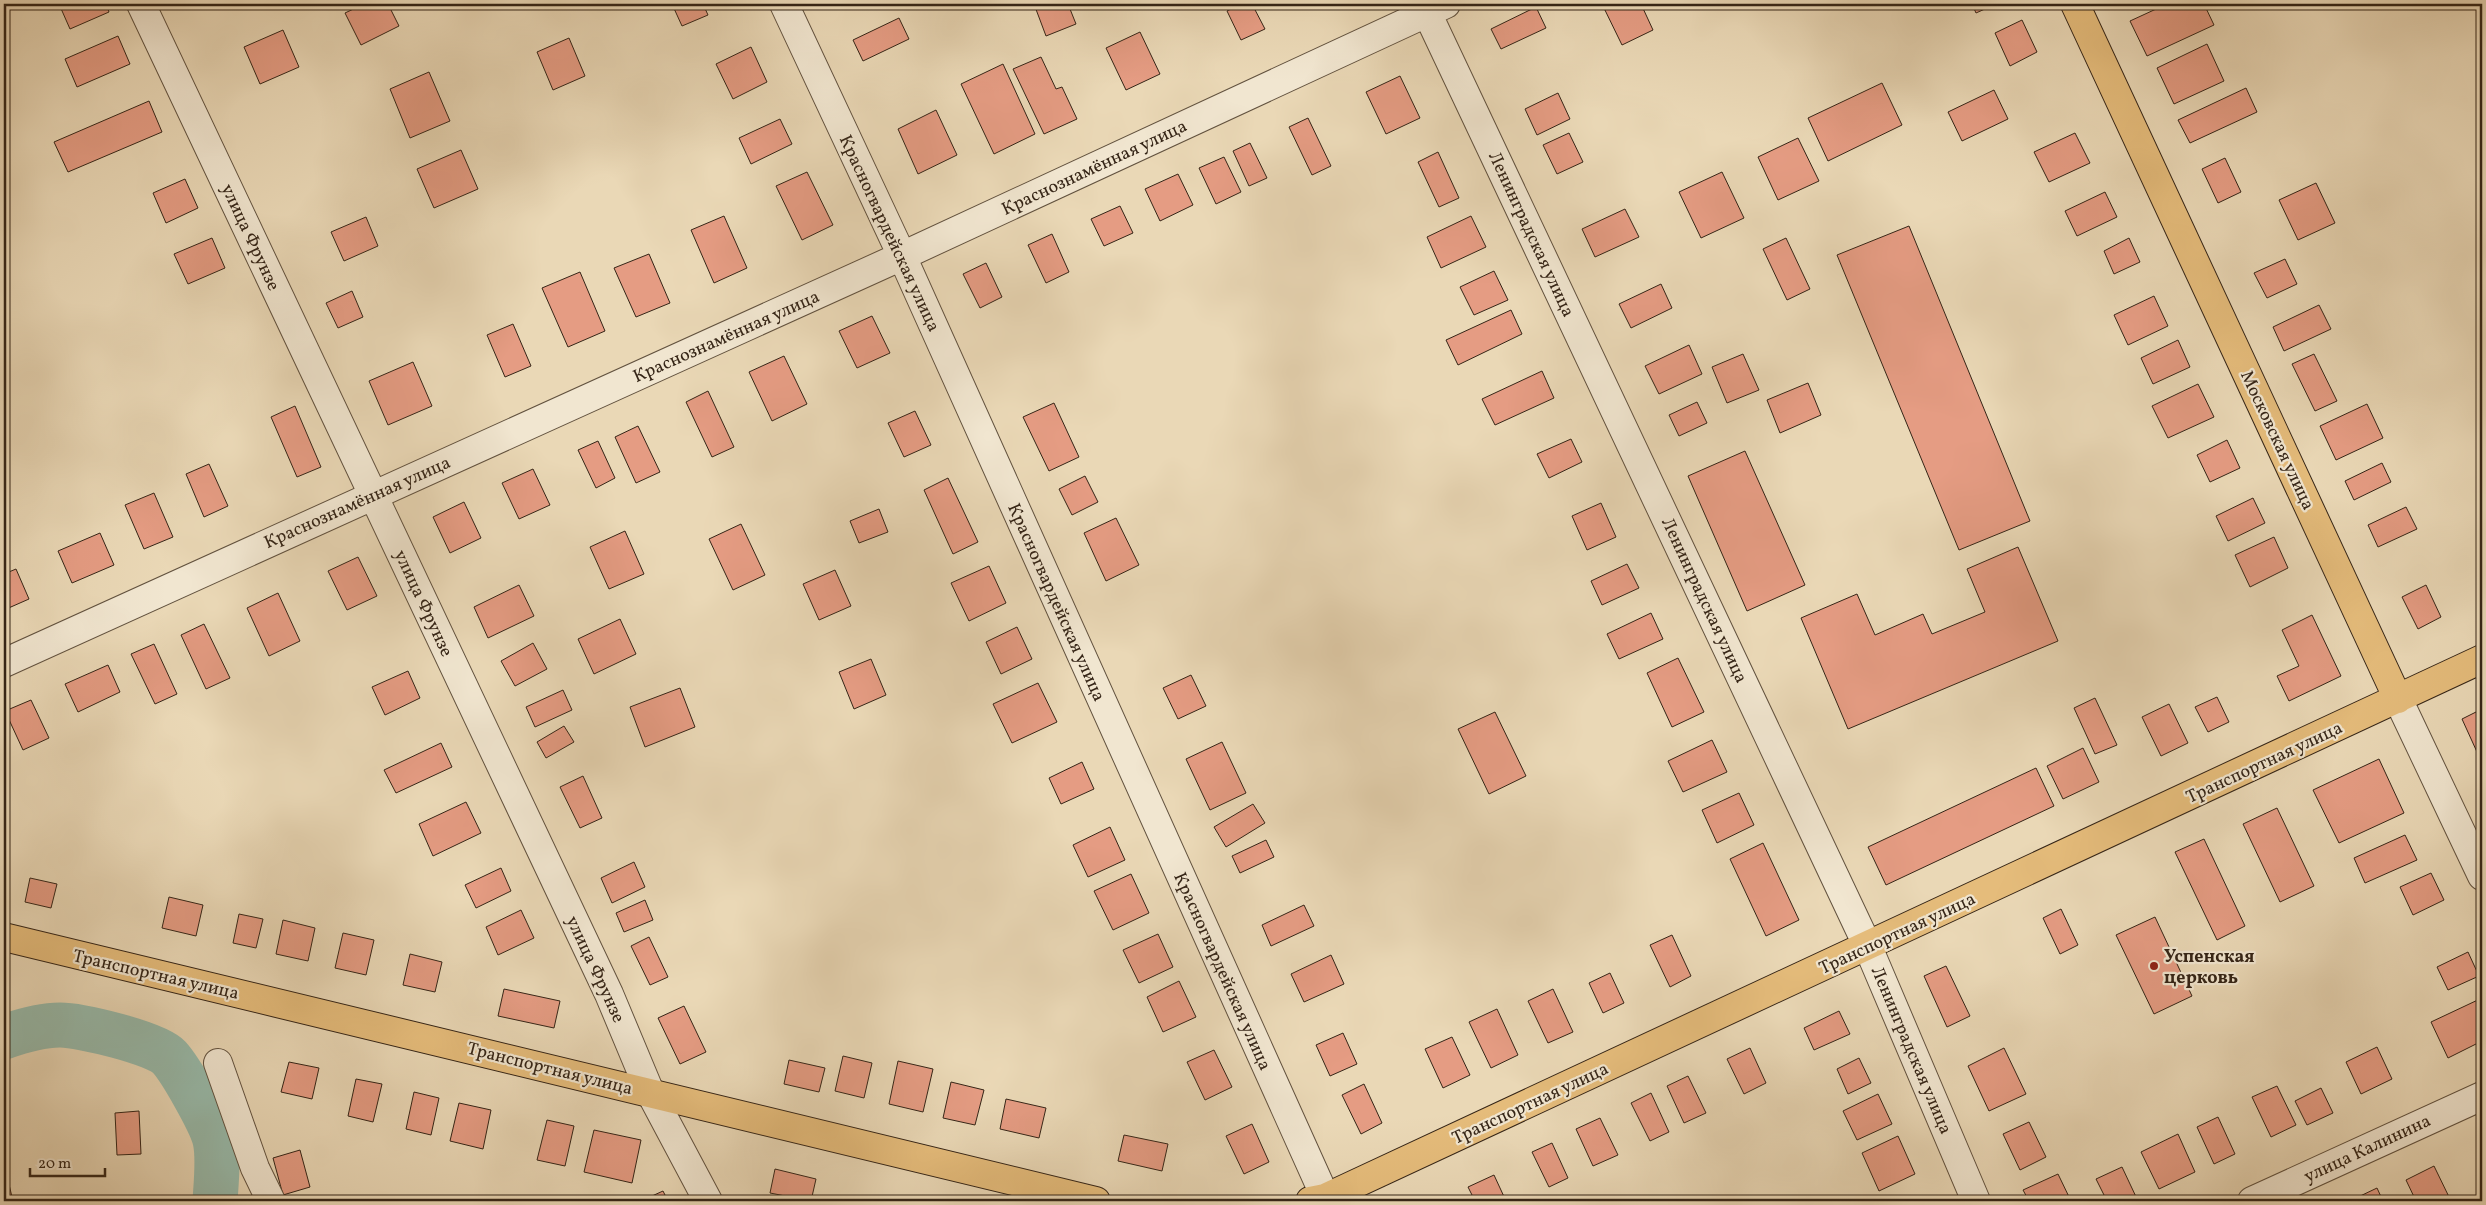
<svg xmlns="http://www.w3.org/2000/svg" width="2486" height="1205" viewBox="0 0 2486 1205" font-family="Vollkorn,serif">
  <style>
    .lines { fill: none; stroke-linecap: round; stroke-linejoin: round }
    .river { stroke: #98baaa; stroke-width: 45 }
    .building { fill: #e59c83; stroke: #352517 }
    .minor-casing { stroke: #62523f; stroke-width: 30 }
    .major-casing { stroke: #352517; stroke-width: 30 }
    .minor { stroke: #f1e6d0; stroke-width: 28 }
    .major { stroke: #e5bc7b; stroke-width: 28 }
    .poi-dot { fill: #8f2418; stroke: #f1e6d0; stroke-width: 2 }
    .labels { text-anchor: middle; stroke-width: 4.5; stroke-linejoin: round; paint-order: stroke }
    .street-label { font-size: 18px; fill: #352517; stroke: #f1e6d0 }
    .poi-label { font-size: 18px; font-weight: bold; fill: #352517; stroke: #f1e6d0; text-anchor: start }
  </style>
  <rect width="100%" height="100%" fill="#ead8b6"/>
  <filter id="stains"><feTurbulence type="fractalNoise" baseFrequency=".004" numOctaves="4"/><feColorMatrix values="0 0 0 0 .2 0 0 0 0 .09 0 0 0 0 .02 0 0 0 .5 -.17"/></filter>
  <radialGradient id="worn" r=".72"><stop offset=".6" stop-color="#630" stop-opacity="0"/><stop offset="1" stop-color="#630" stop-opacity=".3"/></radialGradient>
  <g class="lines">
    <!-- river -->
    <path class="river" d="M 4,1037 C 21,1031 41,1025 60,1025 C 80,1025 156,1043 169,1057 C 181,1070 211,1123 215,1140 C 219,1157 216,1184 215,1201"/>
  </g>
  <!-- building -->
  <path class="building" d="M 59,4 L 106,4 L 109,12 L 70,29 Z
    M 364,4 L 388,4 L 399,26 L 361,45 L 345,13 Z
    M 672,4 L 703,4 L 708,15 L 682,26 Z
    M 1034,4 L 1068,4 L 1076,24 L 1046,36 Z
    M 1241,4 L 1252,4 L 1265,29 L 1241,40 L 1227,11 Z
    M 1602,4 L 1641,4 L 1653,30 L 1622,45 Z
    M 1972,4 L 1996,4 L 1976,13 Z
    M 2167,4 L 2204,4 L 2214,25 L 2147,56 L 2130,21 Z
    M 1536,7 L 1546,28 L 1501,49 L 1491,29 Z
    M 899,18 L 909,39 L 863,61 L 853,40 Z
    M 2022,20 L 2037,52 L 2010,66 L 1995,33 Z
    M 283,30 L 299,67 L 260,84 L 244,47 Z
    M 1140,32 L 1160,74 L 1126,90 L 1106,48 Z
    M 118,36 L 130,64 L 77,87 L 65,59 Z
    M 569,38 L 585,76 L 553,90 L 537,52 Z
    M 2207,44 L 2224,81 L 2174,104 L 2157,68 Z
    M 751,47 L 767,82 L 733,99 L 716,64 Z
    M 1041,57 L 1056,89 L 1062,87 L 1077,119 L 1044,134 L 1013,69 Z
    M 1003,64 L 1035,134 L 994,154 L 961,84 Z
    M 429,72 L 450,121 L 410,138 L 390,89 Z
    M 1400,76 L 1420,118 L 1386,134 L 1366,92 Z
    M 1882,83 L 1902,125 L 1828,161 L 1808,118 Z
    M 2246,88 L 2257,112 L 2190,143 L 2178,120 Z
    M 1994,90 L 2008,119 L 1962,141 L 1948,112 Z
    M 1558,93 L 1570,119 L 1537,135 L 1525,109 Z
    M 149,101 L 162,132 L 68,172 L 54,142 Z
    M 936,110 L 957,155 L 918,174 L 898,129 Z
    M 1308,118 L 1331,166 L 1312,175 L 1289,127 Z
    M 780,119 L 792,144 L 751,164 L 739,138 Z
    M 1569,133 L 1583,162 L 1557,174 L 1543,145 Z
    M 2075,133 L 2090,163 L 2049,182 L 2034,152 Z
    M 1798,138 L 1819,181 L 1778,200 L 1758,157 Z
    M 1250,143 L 1267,178 L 1249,186 L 1233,151 Z
    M 461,150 L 478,189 L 434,208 L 417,169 Z
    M 1438,152 L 1459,198 L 1439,207 L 1418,162 Z
    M 1224,157 L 1241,192 L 1216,204 L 1199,168 Z
    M 2225,158 L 2241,192 L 2218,203 L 2202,169 Z
    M 807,172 L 833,225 L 802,240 L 776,186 Z
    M 1722,172 L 1744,218 L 1701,238 L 1679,192 Z
    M 1178,174 L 1193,205 L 1160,221 L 1145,189 Z
    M 185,179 L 198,208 L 166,223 L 153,193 Z
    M 2316,183 L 2335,223 L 2298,240 L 2279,200 Z
    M 2105,192 L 2117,217 L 2077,236 L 2065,211 Z
    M 1120,206 L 1133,233 L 1104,246 L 1091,219 Z
    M 1625,209 L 1639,237 L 1595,257 L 1582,229 Z
    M 724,216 L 747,268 L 714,283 L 691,230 Z
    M 1471,216 L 1486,247 L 1441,268 L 1427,237 Z
    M 366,217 L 378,246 L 344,261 L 331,232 Z
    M 1909,226 L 2030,521 L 1959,550 L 1837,255 Z
    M 1052,234 L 1069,272 L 1046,283 L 1028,245 Z
    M 212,238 L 225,268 L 188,284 L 174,254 Z
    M 1786,238 L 1810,289 L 1787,300 L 1763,249 Z
    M 2129,238 L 2140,262 L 2114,274 L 2104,251 Z
    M 649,254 L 670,303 L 636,317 L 614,268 Z
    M 2285,259 L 2297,284 L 2267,298 L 2254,273 Z
    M 986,263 L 1002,297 L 980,308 L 963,274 Z
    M 1494,271 L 1508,300 L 1474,315 L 1460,287 Z
    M 580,272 L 605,331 L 568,347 L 542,288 Z
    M 1661,284 L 1672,308 L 1631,328 L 1619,304 Z
    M 352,291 L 363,317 L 338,328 L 326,303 Z
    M 2154,296 L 2168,326 L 2128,345 L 2114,315 Z
    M 2319,305 L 2331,329 L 2284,351 L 2273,327 Z
    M 1511,310 L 1522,334 L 1458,365 L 1446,340 Z
    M 872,316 L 890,353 L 857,368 L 839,331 Z
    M 513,324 L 531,366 L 505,377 L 487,335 Z
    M 2178,340 L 2190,367 L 2153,384 L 2141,358 Z
    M 1689,345 L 1702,374 L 1659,394 L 1645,366 Z
    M 1743,354 L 1759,390 L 1727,403 L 1712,367 Z
    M 2314,354 L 2337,401 L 2315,411 L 2292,364 Z
    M 784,356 L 807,404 L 772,421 L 749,372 Z
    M 413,362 L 432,406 L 388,425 L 369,381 Z
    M 1542,371 L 1554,398 L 1495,425 L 1482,399 Z
    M 1808,383 L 1821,415 L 1780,433 L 1767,400 Z
    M 2198,384 L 2214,417 L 2168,438 L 2152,406 Z
    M 708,391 L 734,447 L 712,457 L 686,402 Z
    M 1697,402 L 1707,423 L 1679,436 L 1669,415 Z
    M 1054,403 L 1079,457 L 1049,471 L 1023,417 Z
    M 2367,404 L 2383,438 L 2336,460 L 2320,426 Z
    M 295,406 L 321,467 L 297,477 L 271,417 Z
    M 915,411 L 931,445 L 904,457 L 888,423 Z
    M 638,426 L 660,472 L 636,483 L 615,437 Z
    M 1571,439 L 1582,462 L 1549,478 L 1537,454 Z
    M 2227,440 L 2240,468 L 2210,482 L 2197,455 Z
    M 598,441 L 615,478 L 596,488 L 578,450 Z
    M 1745,451 L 1805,585 L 1747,611 L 1688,476 Z
    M 2382,463 L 2391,482 L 2354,500 L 2345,481 Z
    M 209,464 L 228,506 L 204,517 L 186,474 Z
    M 533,469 L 550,505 L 519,519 L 502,483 Z
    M 1085,476 L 1098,502 L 1072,515 L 1059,489 Z
    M 948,478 L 978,542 L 953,554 L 924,490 Z
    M 154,493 L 173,537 L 144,549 L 125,505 Z
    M 2253,498 L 2265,523 L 2228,541 L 2216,516 Z
    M 464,502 L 481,538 L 450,553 L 433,517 Z
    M 1601,503 L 1616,537 L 1587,550 L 1572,516 Z
    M 2406,507 L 2417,529 L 2378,547 L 2368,525 Z
    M 879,509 L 888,532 L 859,543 L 850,521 Z
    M 1116,518 L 1139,565 L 1106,581 L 1084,533 Z
    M 741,524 L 765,575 L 733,590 L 709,539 Z
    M 625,531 L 644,574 L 609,589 L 590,547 Z
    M 100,533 L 114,565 L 72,583 L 58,551 Z
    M 2274,537 L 2288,568 L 2250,587 L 2235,555 Z
    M 2018,547 L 2058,641 L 1848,729 L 1801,618 L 1857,594 L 1875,635 L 1923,614 L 1932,634 L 1985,612 L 1967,569 Z
    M 358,557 L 377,596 L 347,610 L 328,571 Z
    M 1627,564 L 1639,588 L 1602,605 L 1591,581 Z
    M 989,566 L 1006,603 L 969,621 L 951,583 Z
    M 16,569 L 29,599 L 4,610 L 4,574 Z
    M 835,570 L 851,606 L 819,620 L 803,584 Z
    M 519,585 L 534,616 L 488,638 L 474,607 Z
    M 2426,585 L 2441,617 L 2418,629 L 2402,597 Z
    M 278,593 L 300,641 L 269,656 L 247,608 Z
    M 1651,613 L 1663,639 L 1619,659 L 1607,634 Z
    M 2312,615 L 2341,676 L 2289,701 L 2277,676 L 2299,666 L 2282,630 Z
    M 620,619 L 636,654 L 594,674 L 578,639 Z
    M 204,624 L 230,678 L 206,689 L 181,635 Z
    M 1017,627 L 1032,659 L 1001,674 L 986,642 Z
    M 533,643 L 547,669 L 515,686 L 501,661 Z
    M 154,644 L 177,694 L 155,704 L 131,654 Z
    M 1678,658 L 1704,712 L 1672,727 L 1647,673 Z
    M 871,659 L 886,695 L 854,709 L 839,672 Z
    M 108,665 L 120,692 L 78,712 L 65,684 Z
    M 408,671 L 420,698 L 385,715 L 372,687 Z
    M 1191,675 L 1206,706 L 1178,719 L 1163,688 Z
    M 1038,683 L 1057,722 L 1012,743 L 993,704 Z
    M 680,688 L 695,727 L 645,747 L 630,707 Z
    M 563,690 L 572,710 L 535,727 L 526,707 Z
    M 2217,697 L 2229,722 L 2208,732 L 2195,707 Z
    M 2095,698 L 2117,745 L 2095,754 L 2074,708 Z
    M 31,700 L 49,738 L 23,750 L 5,711 Z
    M 2169,704 L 2188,743 L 2161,756 L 2142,717 Z
    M 2482,709 L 2482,763 L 2462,719 Z
    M 1495,712 L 1526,776 L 1489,794 L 1458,729 Z
    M 564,726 L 574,742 L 546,758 L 537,742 Z
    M 1712,740 L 1727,772 L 1683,792 L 1668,761 Z
    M 1222,742 L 1246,793 L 1210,810 L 1186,759 Z
    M 441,743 L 452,767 L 396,793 L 384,770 Z
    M 2083,748 L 2099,782 L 2063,799 L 2047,766 Z
    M 2379,759 L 2404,813 L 2339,843 L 2313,790 Z
    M 1082,762 L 1094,789 L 1061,804 L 1049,778 Z
    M 2036,768 L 2054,806 L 1886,885 L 1868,847 Z
    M 583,776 L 602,818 L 580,828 L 560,787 Z
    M 1739,793 L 1754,825 L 1717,843 L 1702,810 Z
    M 466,802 L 481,833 L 433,856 L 419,824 Z
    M 1253,804 L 1265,823 L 1226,847 L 1214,827 Z
    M 2277,808 L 2314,886 L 2280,902 L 2243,824 Z
    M 1110,827 L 1125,860 L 1088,877 L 1073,845 Z
    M 2405,835 L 2417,860 L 2365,883 L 2354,858 Z
    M 2204,839 L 2245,926 L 2217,940 L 2175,852 Z
    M 1266,840 L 1274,857 L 1240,873 L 1232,856 Z
    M 1763,843 L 1799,920 L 1766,936 L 1730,859 Z
    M 634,862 L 645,887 L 612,903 L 601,878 Z
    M 501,868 L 511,891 L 476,908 L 465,885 Z
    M 2431,873 L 2444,900 L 2413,915 L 2400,887 Z
    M 1131,874 L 1149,913 L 1113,930 L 1094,891 Z
    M 30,878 L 57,884 L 51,908 L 25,902 Z
    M 169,897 L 203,905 L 196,936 L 162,928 Z
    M 645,900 L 653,920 L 624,932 L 616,913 Z
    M 1304,905 L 1314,926 L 1271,946 L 1262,925 Z
    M 2061,909 L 2078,945 L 2060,954 L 2043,918 Z
    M 521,910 L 534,938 L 498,955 L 486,927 Z
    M 239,914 L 263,919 L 256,948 L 233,943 Z
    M 2155,917 L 2192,996 L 2154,1014 L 2116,935 Z
    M 283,920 L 315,928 L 308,961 L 276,954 Z
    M 343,933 L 374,940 L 366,975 L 335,968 Z
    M 1158,934 L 1173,967 L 1139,983 L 1123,950 Z
    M 1672,935 L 1691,976 L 1670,987 L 1650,945 Z
    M 649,937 L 668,977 L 650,985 L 631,946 Z
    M 2468,952 L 2479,976 L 2448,990 L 2437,967 Z
    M 410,954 L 442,962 L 435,992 L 403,985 Z
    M 1331,955 L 1344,984 L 1304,1002 L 1291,974 Z
    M 1946,966 L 1970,1016 L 1947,1027 L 1924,976 Z
    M 1610,973 L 1624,1003 L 1603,1013 L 1589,983 Z
    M 1179,981 L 1196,1017 L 1163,1032 L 1147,997 Z
    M 504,989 L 560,1001 L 554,1028 L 498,1016 Z
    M 1553,989 L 1573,1032 L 1548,1043 L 1528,1001 Z
    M 2482,998 L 2482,1041 L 2448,1058 L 2431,1022 Z
    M 684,1006 L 706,1052 L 680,1064 L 658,1018 Z
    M 1497,1009 L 1518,1055 L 1491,1068 L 1469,1022 Z
    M 1839,1011 L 1850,1034 L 1814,1050 L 1804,1028 Z
    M 1343,1033 L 1357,1064 L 1330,1076 L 1316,1045 Z
    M 1452,1037 L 1470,1075 L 1443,1088 L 1425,1049 Z
    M 2377,1047 L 2392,1079 L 2361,1094 L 2346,1062 Z
    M 1750,1048 L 1766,1083 L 1744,1094 L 1727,1059 Z
    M 2004,1048 L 2026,1094 L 1989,1111 L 1968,1066 Z
    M 1214,1050 L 1232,1087 L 1205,1100 L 1187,1062 Z
    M 843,1056 L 872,1063 L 864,1098 L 835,1091 Z
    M 1859,1058 L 1871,1083 L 1848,1094 L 1837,1069 Z
    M 789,1060 L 825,1068 L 819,1092 L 784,1084 Z
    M 898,1061 L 933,1069 L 923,1112 L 889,1104 Z
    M 289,1062 L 319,1068 L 312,1099 L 281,1092 Z
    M 1688,1076 L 1706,1113 L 1684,1123 L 1667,1086 Z
    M 356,1079 L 382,1084 L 373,1122 L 348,1116 Z
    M 951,1082 L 984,1090 L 975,1125 L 943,1118 Z
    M 1364,1084 L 1382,1123 L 1361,1134 L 1342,1095 Z
    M 2277,1086 L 2296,1125 L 2271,1137 L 2252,1097 Z
    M 2321,1088 L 2333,1113 L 2307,1125 L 2295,1101 Z
    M 414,1092 L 439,1098 L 431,1135 L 406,1129 Z
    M 1651,1093 L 1669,1132 L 1650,1141 L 1631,1103 Z
    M 1878,1094 L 1892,1124 L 1857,1140 L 1843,1111 Z
    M 1006,1099 L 1046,1108 L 1039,1138 L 1000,1129 Z
    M 459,1103 L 491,1110 L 483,1149 L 450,1141 Z
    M 139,1111 L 141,1154 L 117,1155 L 115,1113 Z
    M 2218,1117 L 2235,1154 L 2214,1164 L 2197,1127 Z
    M 1600,1118 L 1618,1155 L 1593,1166 L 1576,1129 Z
    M 547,1120 L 574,1126 L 565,1166 L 537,1160 Z
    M 2029,1122 L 2046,1157 L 2020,1170 L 2003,1134 Z
    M 1252,1124 L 1269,1162 L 1244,1174 L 1226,1136 Z
    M 594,1130 L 641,1140 L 632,1183 L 584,1172 Z
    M 2178,1134 L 2195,1172 L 2159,1189 L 2141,1152 Z
    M 1124,1135 L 1168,1144 L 1162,1171 L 1118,1161 Z
    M 1898,1136 L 1915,1174 L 1879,1191 L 1862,1153 Z
    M 1552,1143 L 1568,1178 L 1549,1187 L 1532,1152 Z
    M 300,1150 L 310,1187 L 283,1195 L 273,1158 Z
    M 2434,1166 L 2451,1201 L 2416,1201 L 2406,1180 Z
    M 2122,1167 L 2138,1201 L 2107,1201 L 2096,1179 Z
    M 4,1168 L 5,1168 L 13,1201 L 4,1201 Z
    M 775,1169 L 816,1179 L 811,1201 L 770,1193 Z
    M 2058,1174 L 2071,1201 L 2029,1201 L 2023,1190 Z
    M 1494,1175 L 1506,1201 L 1475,1201 L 1468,1187 Z
    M 2377,1188 L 2383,1201 L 2357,1201 L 2356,1198 Z
    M 663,1191 L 668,1201 L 641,1201 Z
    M 886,1196 L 910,1201 L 885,1201 Z"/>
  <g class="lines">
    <!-- minor casing -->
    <g class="minor-casing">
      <path id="minor" d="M 141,4 L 609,994 L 650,1092 L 708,1201
        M 784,4 L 902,256 L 1327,1201
        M 1423,4 L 1868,947 L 1976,1201
        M 4,663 L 902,256 L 1446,4
        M 2398,699 L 2482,876
        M 218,1063 L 255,1168 L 271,1201
        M 2252,1201 L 2482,1096"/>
    </g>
    <!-- major casing -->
    <g class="major-casing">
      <path id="major" d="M 2075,4 L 2398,699
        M 4,937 L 1096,1201
        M 1310,1201 L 1325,1198 L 2482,659"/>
    </g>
    <!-- minor -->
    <use href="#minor" class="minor"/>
    <!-- major -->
    <use href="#major" class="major"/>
  </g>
  <!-- markers -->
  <circle class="poi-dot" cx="2154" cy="966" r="5"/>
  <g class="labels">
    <!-- street labels -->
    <g class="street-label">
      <text transform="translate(1094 167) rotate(-25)" y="6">Краснознамённая улица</text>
      <text transform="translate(890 233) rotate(65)" y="6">Красногвардейская улица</text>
      <text transform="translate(1532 234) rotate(65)" y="6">Ленинградская улица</text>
      <text transform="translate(251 237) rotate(65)" y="6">улица Фрунзе</text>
      <text transform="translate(726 336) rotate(-24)" y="6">Краснознамённая улица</text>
      <text transform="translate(2278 440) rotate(65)" y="6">Московская улица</text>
      <text transform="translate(357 502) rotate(-24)" y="6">Краснознамённая улица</text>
      <text transform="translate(1705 600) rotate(65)" y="6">Ленинградская улица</text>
      <text transform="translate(1057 602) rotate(66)" y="6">Красногвардейская улица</text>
      <text transform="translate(424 603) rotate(65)" y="6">улица Фрунзе</text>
      <text transform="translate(2264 762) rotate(-25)" y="6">Транспортная улица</text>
      <text transform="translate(1897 933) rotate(-25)" y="6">Транспортная улица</text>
      <text transform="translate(596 969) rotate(65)" y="6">улица Фрунзе</text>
      <text transform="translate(1223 971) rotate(66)" y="6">Красногвардейская улица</text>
      <text transform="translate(156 974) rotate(13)" y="6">Транспортная улица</text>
      <text transform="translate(1912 1050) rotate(67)" y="6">Ленинградская улица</text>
      <text transform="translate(550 1068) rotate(14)" y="6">Транспортная улица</text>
      <text transform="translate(1530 1103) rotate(-25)" y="6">Транспортная улица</text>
      <text transform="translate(2367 1148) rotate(-25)" y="6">улица Калинина</text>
    </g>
    <!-- poi labels -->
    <g class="poi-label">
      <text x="2164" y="962">Успенская<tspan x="2164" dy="21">церковь</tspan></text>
    </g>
  </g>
  <!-- margin -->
  <rect width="2486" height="1205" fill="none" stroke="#ead8b6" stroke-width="20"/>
  <rect x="5" y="5" width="2476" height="1195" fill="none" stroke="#352517" stroke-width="2.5"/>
  <rect x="10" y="10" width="2466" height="1185" fill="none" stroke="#352517"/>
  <!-- scale -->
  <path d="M30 1168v8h75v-8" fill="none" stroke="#352517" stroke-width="2.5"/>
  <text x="38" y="1168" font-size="15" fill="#352517" stroke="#f1e6d0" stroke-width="4" paint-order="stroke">20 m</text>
  <rect width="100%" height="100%" filter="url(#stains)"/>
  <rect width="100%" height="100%" fill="url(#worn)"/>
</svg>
